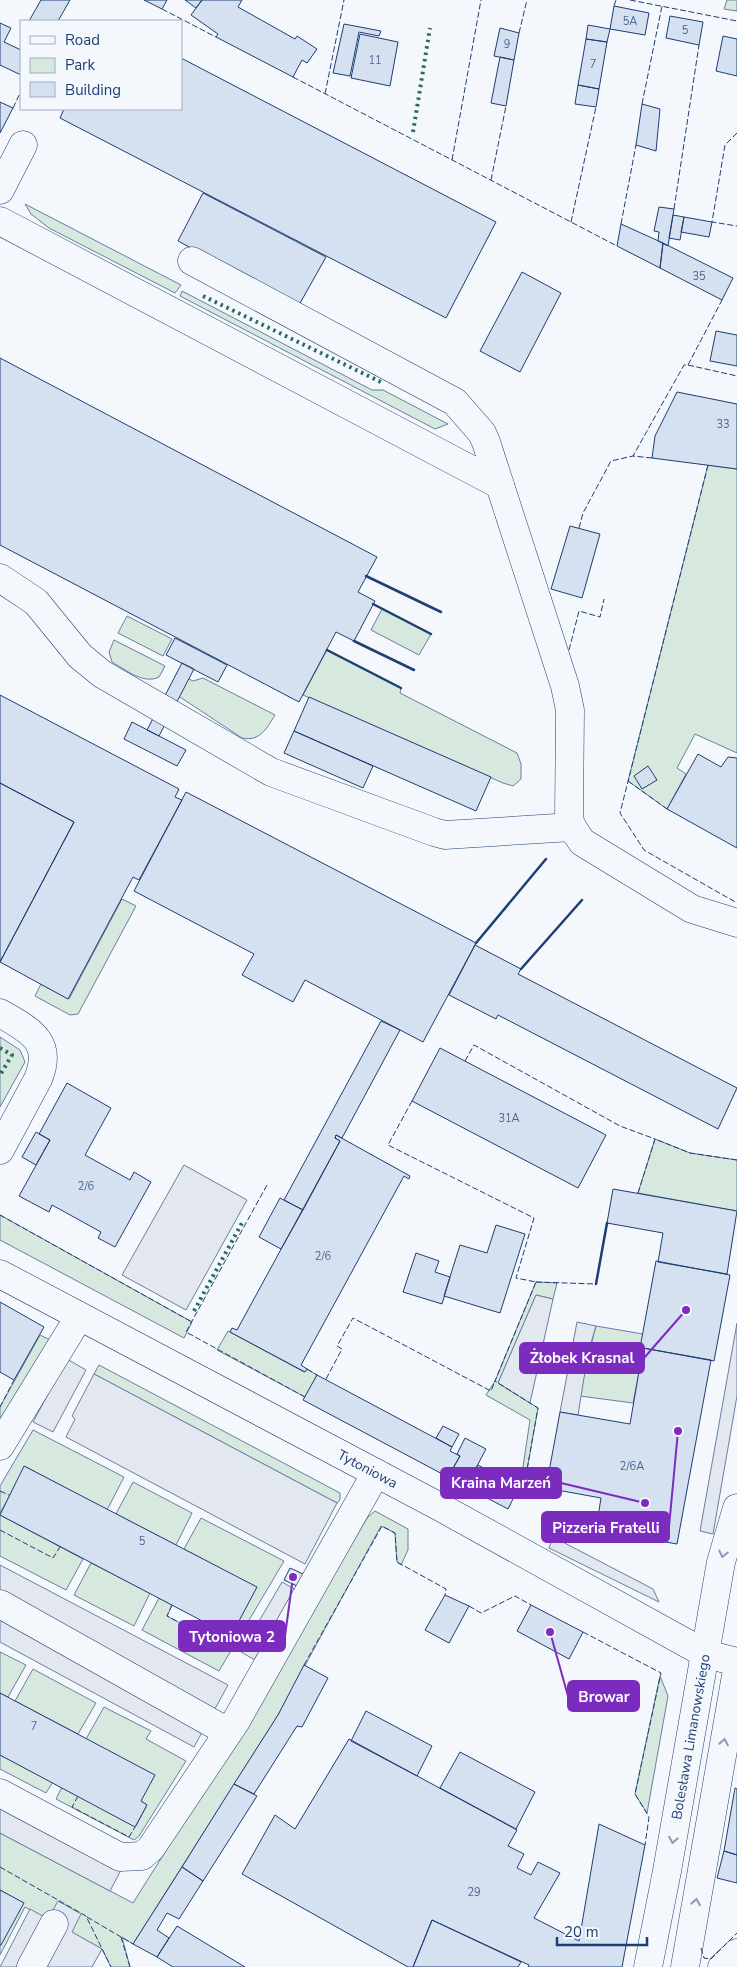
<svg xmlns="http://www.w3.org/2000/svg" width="737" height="1967" viewBox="0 0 737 1967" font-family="'Nunito Sans',sans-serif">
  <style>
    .green { fill: #d7e8df; stroke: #687fa3 }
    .parking { fill: #e3e8f0; stroke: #687fa3 }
    .building { fill: #d5e0f0; stroke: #1d3f73 }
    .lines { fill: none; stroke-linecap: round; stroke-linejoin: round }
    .minor-casing { stroke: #1d3f73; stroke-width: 29 }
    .minor { stroke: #f4f7fb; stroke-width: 28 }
    .hedge { stroke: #2c6c60; stroke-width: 4; stroke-dasharray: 2.5 4; stroke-linecap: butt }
    .fence { stroke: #1d3f73; stroke-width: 1; stroke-dasharray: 6 2.5; stroke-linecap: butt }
    .wall { stroke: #1d3f73; stroke-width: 2.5 }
    .oneway { stroke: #889bb7 }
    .labels { text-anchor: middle; stroke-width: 4; stroke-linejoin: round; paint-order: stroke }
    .number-label { font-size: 11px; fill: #4b6792 }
    .street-label { font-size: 14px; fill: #1d3f73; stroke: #f4f7fb }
    .leader { fill: none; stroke: #7b2cbf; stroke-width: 2 }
    .callout-dot { fill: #7b2cbf; stroke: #f4f7fb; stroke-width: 2 }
    .callout { fill: #7b2cbf; stroke: #7b2cbf; stroke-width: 2 }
    .callout-label { font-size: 15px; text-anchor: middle; font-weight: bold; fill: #fff }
  </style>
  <rect width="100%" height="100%" fill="#f4f7fb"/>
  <!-- green -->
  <path class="green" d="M 727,0 L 737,0 L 737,11 L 724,9 Z
    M 25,204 L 181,285 L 175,293 L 49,228 L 31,214 Z
    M 182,291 L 372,390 L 383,390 L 448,424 L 435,429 L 180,296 Z
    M 708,465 L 737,469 L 737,753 L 695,734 L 677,768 L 686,774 L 667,809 L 628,781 Z
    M 382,609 L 431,634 L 419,655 L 371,630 Z
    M 127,616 L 172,639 L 163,656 L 118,633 Z
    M 114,640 L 165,666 L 159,677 C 143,685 125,669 112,662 L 109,652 Z
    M 327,650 L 401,688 L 400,693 L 517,753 L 521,764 L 521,779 L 513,786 L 503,783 L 303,695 Z
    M 177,673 L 193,681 L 203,678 L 275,715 C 267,728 260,742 242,738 L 180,697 L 172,686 Z
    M 122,899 L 136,906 L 78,1014 L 70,1015 L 35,996 L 41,984 L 69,999 Z
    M 0,1037 L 20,1050 L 25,1062 L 0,1107 Z
    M 655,1139 L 690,1153 L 737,1160 L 737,1211 L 638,1193 Z
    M 0,1215 L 192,1322 L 184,1338 L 0,1240 Z
    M 536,1282 L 557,1283 L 553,1299 L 536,1295 L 498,1383 L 538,1408 L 525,1481 L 521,1480 L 530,1420 L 486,1395 L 495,1381 Z
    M 596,1326 L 643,1334 L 643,1350 L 591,1345 Z
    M 228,1331 L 304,1372 L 307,1369 L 317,1375 L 305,1397 L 217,1350 Z
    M 40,1335 L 50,1340 L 0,1424 L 0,1407 Z
    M 588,1353 L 642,1358 L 633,1403 L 580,1396 Z
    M 99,1365 L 340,1493 L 340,1500 L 337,1503 L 94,1374 Z
    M 33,1430 L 124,1477 L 107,1510 L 26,1467 L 0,1513 L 0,1486 Z
    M 133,1482 L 192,1513 L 176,1545 L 116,1514 Z
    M 375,1511 L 408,1529 L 408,1550 L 401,1565 L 397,1562 L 395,1533 L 381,1526 L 278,1715 L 133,1944 L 122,1937 L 130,1967 L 111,1967 L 102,1949 L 25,1907 L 0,1955 L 0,1945 L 23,1903 L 0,1890 L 0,1833 L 133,1903 L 255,1709 L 367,1518 Z
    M 0,1515 L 83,1559 L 66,1590 L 0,1556 Z
    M 201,1518 L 284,1561 L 219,1671 L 142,1630 L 159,1598 L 172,1605 L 167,1616 L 225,1647 L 256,1588 L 184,1549 Z
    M 91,1563 L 150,1593 L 134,1626 L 74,1595 Z
    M 0,1652 L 26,1665 L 8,1697 L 0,1693 Z
    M 33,1669 L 96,1703 L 78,1734 L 15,1701 Z
    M 660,1676 L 668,1696 L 647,1813 L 635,1794 Z
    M 104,1707 L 151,1731 L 146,1739 L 186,1761 L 139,1836 L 134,1840 L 56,1799 L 62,1787 L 136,1826 L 147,1805 L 141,1801 L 86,1739 Z
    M 0,1755 L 53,1782 L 46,1793 L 0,1769 Z"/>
  <!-- parking -->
  <path class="parking" d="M 184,1165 L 247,1200 L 186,1310 L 122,1275 Z
    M 536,1295 L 553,1299 L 530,1403 L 498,1383 Z
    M 577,1322 L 596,1326 L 588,1353 L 578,1415 L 560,1412 Z
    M 737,1323 L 737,1396 L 713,1534 L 700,1531 Z
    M 67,1359 L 86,1370 L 53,1432 L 33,1422 Z
    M 94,1374 L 337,1503 L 305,1564 L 66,1437 L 75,1419 L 72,1416 Z
    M 553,1537 L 653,1589 L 659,1602 L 549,1548 Z
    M 0,1565 L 228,1685 L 194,1747 L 0,1642 Z
    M 282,1582 L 296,1590 L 255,1660 L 241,1652 Z
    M 0,1806 L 121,1870 L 110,1891 L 0,1833 Z
    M 58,1901 L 81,1914 L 72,1932 L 102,1949 L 92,1967 L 0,1967 L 30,1909 L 48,1919 Z"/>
  <!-- building -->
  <path class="building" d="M 41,0 L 70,0 L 58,21 L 29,21 Z
    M 144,0 L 167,0 L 162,9 Z
    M 185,0 L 202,0 L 196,8 Z
    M 202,0 L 242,0 L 238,7 L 295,39 L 297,36 L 317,49 L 307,63 L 302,60 L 293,77 L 216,37 L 218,34 L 191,15 Z
    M 614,6 L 649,13 L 645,35 L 610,29 Z
    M 670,16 L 703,22 L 699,45 L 666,38 Z
    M 0,23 L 11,28 L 4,42 L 21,50 L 21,75 L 0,65 Z
    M 344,24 L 381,31 L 379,36 L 359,32 L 350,76 L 333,73 Z
    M 588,25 L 610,29 L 607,42 L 586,39 Z
    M 500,28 L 519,33 L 514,60 L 494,56 Z
    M 360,34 L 398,42 L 390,86 L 351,78 Z
    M 723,36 L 737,39 L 737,76 L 716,71 Z
    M 586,39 L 607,42 L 599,89 L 578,85 Z
    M 500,57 L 514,60 L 506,106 L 491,103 Z
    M 181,58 L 496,222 L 446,318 L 60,118 L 64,109 L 181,109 Z
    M 578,85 L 599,89 L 596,107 L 575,104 Z
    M 0,102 L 13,108 L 0,133 Z
    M 642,104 L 660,109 L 656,151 L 636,145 Z
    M 203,193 L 326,257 L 299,305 L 178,241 Z
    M 659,207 L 674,209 L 668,246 L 658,241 L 659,232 L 654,231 Z
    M 673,215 L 684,217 L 680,240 L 669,238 Z
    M 684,217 L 712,222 L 709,237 L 681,232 Z
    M 621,224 L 663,243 L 660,268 L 617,246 Z
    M 663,243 L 733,278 L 722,300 L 660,268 Z
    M 522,272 L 561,293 L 520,372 L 480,351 Z
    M 716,331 L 737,335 L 737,366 L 710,361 Z
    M 0,358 L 377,557 L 358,592 L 375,601 L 354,641 L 336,632 L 299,702 L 0,545 Z
    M 677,392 L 737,404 L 737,469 L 652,458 L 655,436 Z
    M 570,526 L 600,534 L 582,598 L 551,589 Z
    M 175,638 L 227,665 L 218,682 L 166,655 Z
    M 182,663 L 194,669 L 159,736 L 147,730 Z
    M 0,695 L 179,789 L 175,797 L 182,800 L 139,880 L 133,877 L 68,999 L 0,962 L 74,822 L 0,783 Z
    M 309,697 L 491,777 L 476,811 L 294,731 Z
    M 132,722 L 186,750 L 177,766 L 124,739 Z
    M 294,731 L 373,766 L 363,788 L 284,753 Z
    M 698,754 L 721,767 L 728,757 L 737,758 L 737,848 L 667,809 Z
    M 648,766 L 657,780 L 642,789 L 634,776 Z
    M 0,783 L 74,822 L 0,962 Z
    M 186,792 L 476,943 L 423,1042 L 305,980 L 293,1002 L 242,975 L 254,954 L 134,891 Z
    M 475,945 L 521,969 L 518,974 L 737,1088 L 718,1129 L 498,1015 L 496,1019 L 449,995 Z
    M 381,1021 L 400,1030 L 342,1138 L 336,1135 L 335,1138 L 340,1141 L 303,1210 L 284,1200 Z
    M 440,1048 L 606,1135 L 578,1188 L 412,1101 Z
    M 67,1083 L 111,1108 L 85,1155 L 130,1180 L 134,1172 L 151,1182 L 115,1247 L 98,1238 L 101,1232 L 52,1205 L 49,1212 L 19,1196 L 50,1140 L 39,1134 Z
    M 36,1132 L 50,1140 L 36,1165 L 22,1157 Z
    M 336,1135 L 410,1176 L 409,1179 L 404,1176 L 301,1365 L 307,1369 L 305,1372 L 230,1332 L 232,1328 L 237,1330 L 340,1141 L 335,1138 Z
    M 613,1189 L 737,1211 L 727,1274 L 658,1262 L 663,1233 L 607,1223 Z
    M 280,1198 L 303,1210 L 281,1249 L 259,1237 Z
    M 496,1225 L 525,1234 L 500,1313 L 444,1296 L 460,1245 L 487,1253 Z
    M 416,1253 L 439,1261 L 435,1272 L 450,1277 L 442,1304 L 403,1292 Z
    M 656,1261 L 730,1275 L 714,1361 L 643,1348 L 643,1350 L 640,1348 Z
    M 0,1302 L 44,1327 L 14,1380 L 0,1372 Z
    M 643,1348 L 711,1360 L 677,1544 L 609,1532 L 611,1519 L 598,1517 L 601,1498 L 546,1488 L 560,1412 L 630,1424 Z
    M 317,1375 L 452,1447 L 450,1451 L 460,1456 L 448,1477 L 303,1400 Z
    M 443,1426 L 459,1434 L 452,1447 L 436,1438 Z
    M 465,1438 L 486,1449 L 466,1487 L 448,1477 L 460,1456 L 457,1454 Z
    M 478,1465 L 519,1487 L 508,1509 L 466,1487 Z
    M 24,1466 L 257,1587 L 231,1636 L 0,1515 Z
    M 290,1568 L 303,1574 L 297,1586 L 284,1580 Z
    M 445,1595 L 469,1606 L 449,1643 L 425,1630 Z
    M 531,1605 L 583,1632 L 569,1659 L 517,1631 Z
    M 304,1665 L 328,1678 L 302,1727 L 297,1726 L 254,1794 L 234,1784 L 278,1715 Z
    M 0,1693 L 155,1775 L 141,1801 L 147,1805 L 135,1827 L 0,1755 Z
    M 366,1711 L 432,1746 L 417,1776 L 351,1741 Z
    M 349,1739 L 517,1830 L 508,1846 L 524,1854 L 517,1868 L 531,1875 L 538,1862 L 560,1873 L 534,1918 L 579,1941 L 599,1824 L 645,1845 L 622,1967 L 528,1967 L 529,1965 L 432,1920 L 413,1967 L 408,1967 L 242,1874 L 275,1815 L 295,1829 Z
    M 460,1752 L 535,1792 L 516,1829 L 440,1788 Z
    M 234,1784 L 257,1796 L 203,1881 L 182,1867 Z
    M 735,1788 L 737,1789 L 737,1855 L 724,1851 Z
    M 724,1851 L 737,1855 L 737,1883 L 717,1878 Z
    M 182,1867 L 203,1881 L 179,1919 L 167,1913 L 157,1930 L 169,1938 L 157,1957 L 133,1944 Z
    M 0,1890 L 24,1903 L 1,1945 L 0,1945 Z
    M 432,1920 L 521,1962 L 518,1967 L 413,1967 Z
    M 177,1926 L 245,1967 L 173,1967 L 157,1957 Z"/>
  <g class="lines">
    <!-- minor casing -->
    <g class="minor-casing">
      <g id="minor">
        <path d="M 0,190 L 23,145"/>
        <path d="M 0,221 L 500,485"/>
        <path d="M 192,261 L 455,402 L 482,433 L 486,442 L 565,686 L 570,710 L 569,819 L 572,827 L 582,842 L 692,909 L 737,923"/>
        <path d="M 0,578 L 36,602 L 80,656 L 102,674 L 271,772 L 434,832 L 445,835 L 572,827"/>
        <path d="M 0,1013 C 29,1030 54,1041 38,1079 L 0,1150"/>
        <path id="s1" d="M 0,1274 L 442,1508 L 706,1654 L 737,1662"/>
        <path d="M 0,1446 L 79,1317"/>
        <path d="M 0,1604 L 228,1732"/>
        <path d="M 0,1793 L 120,1857 L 142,1856 L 151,1848 L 236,1721 L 376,1473"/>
        <path d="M 31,1967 L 54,1924"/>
        <path id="s2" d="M 648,1967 L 667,1871 L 721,1562 L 737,1508"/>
        <path d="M 685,1967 L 737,1670"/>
        <path d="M 722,1967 L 737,1953"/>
      </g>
    </g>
    <!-- minor -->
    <use href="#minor" class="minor"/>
    <!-- hedge -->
    <path class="hedge" d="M 413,132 L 430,28
      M 203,296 L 383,383
      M 0,1048 L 12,1055 L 0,1075
      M 194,1311 L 243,1221"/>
    <!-- fence -->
    <path class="fence" d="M 630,0 L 737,21
      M 614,6 L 616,0
      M 162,9 L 216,37
      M 519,33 L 527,0
      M 293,77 L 617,246
      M 325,94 L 344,0
      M 642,104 L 662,6
      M 13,108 L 21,91
      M 737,133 L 725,145 L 712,222 L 737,226
      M 452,160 L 481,0
      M 491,180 L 506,106
      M 674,209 L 699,45
      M 571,222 L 596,107
      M 621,224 L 636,145
      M 688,365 L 737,376
      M 652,458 L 633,456 L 684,365 L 688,365 L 722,300
      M 708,465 L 620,813 L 644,850 L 737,903
      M 579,528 L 583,513 L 611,461 L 633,456
      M 569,650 L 579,611 L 600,617 L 604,599
      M 628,781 L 667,809
      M 465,1061 L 474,1045 L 620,1126 L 655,1139
      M 412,1101 L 388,1145 L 534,1218 L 516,1278 L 536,1282 L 495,1381 L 538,1408 L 525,1481 L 519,1487
      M 267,1185 L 186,1332 L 305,1397
      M 638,1193 L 655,1139 L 690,1153 L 737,1160
      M 0,1215 L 192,1322
      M 536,1282 L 596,1284
      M 307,1369 L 317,1375
      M 326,1379 L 342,1349 L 337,1346 L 353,1318 L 489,1390 L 491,1391 L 495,1381
      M 0,1407 L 14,1380
      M 0,1491 L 9,1495
      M 0,1530 L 53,1558 L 60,1547
      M 172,1605 L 167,1616 L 225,1647 L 231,1636
      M 469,1606 L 481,1613 L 515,1596 L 531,1605
      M 583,1632 L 661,1673 L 635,1794 L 649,1817 L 645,1845
      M 304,1665 L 382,1526 L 395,1533 L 397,1562 L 446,1589 L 445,1595
      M 78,1796 L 72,1807 L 129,1837 L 135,1827
      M 0,1867 L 86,1916 L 111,1967
      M 87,1917 L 121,1937
      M 701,1948 L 704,1958 L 711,1959 L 737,1933
      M 130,1967 L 121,1937 L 133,1944"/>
    <!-- wall -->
    <path class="wall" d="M 366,576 L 441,612
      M 373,604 L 431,634
      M 354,641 L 414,670
      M 327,650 L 401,688
      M 476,943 L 546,859
      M 521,969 L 582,900
      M 596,1284 L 607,1223"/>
  </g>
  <!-- one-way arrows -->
  <defs><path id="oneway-chevron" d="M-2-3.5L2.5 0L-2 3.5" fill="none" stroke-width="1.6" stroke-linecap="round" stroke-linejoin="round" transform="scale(1.25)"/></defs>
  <g class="oneway">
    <use href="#oneway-chevron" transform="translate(723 1554) rotate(102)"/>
    <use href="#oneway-chevron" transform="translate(724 1742) rotate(-80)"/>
    <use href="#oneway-chevron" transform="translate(673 1840) rotate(100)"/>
    <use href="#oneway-chevron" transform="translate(696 1902) rotate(-80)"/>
  </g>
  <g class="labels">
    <!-- number labels -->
    <g class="number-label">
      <text x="630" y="25">5A</text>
      <text x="685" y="34">5</text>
      <text x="507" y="48">9</text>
      <text x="375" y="64">11</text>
      <text x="593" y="68">7</text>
      <text x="699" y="280">35</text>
      <text x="723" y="428">33</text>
      <text x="509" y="1122">31A</text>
      <text x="86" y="1190">2/6</text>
      <text x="323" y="1260">2/6</text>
      <text x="632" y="1470">2/6A</text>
      <text x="142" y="1545">5</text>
      <text x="34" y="1730">7</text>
      <text x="474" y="1896">29</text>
    </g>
    <!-- street labels -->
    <g class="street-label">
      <text dy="5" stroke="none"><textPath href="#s1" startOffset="416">Tytoniowa</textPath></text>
      <text dy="5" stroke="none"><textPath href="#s2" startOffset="234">Bolesława Limanowskiego</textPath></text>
    </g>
  </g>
  <!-- callouts -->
  <path class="leader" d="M686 1310L644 1358M645 1503L561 1483M678 1431L669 1527M293 1577L285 1636M550 1632L568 1696"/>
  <g class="callout-dot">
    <circle cx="686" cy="1310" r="5"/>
    <circle cx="645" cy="1503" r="5"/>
    <circle cx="678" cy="1431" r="5"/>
    <circle cx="293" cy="1577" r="5"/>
    <circle cx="550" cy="1632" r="5"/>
  </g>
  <g class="callout">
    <rect x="520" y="1343" width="124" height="30" rx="5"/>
    <rect x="441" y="1468" width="120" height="30" rx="5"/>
    <rect x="542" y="1512" width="127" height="30" rx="5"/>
    <rect x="179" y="1621" width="106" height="30" rx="5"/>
    <rect x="568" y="1681" width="71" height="30" rx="5"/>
  </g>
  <g class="callout-label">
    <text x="582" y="1363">Żłobek Krasnal</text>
    <text x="501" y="1488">Kraina Marzeń</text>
    <text x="606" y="1533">Pizzeria Fratelli</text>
    <text x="232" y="1642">Tytoniowa 2</text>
    <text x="604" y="1702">Browar</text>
  </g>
  <!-- legend -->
  <rect x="20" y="20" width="162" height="90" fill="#f4f7fb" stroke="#9eadc5"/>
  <rect x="30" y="36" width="25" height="8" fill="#f4f7fb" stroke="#9eadc5"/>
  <text x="65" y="45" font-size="15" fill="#1d3f73">Road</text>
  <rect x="30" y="58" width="25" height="15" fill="#d7e8df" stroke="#9eadc5"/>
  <text x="65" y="70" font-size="15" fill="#1d3f73">Park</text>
  <rect x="30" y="82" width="25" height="15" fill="#d5e0f0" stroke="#9eadc5"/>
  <text x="65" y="95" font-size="15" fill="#1d3f73">Building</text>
  <!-- scale -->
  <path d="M557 1937v8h90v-8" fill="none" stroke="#1d3f73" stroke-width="2.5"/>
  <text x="564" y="1937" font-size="15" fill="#1d3f73" stroke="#f4f7fb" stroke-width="4" paint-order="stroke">20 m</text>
</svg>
